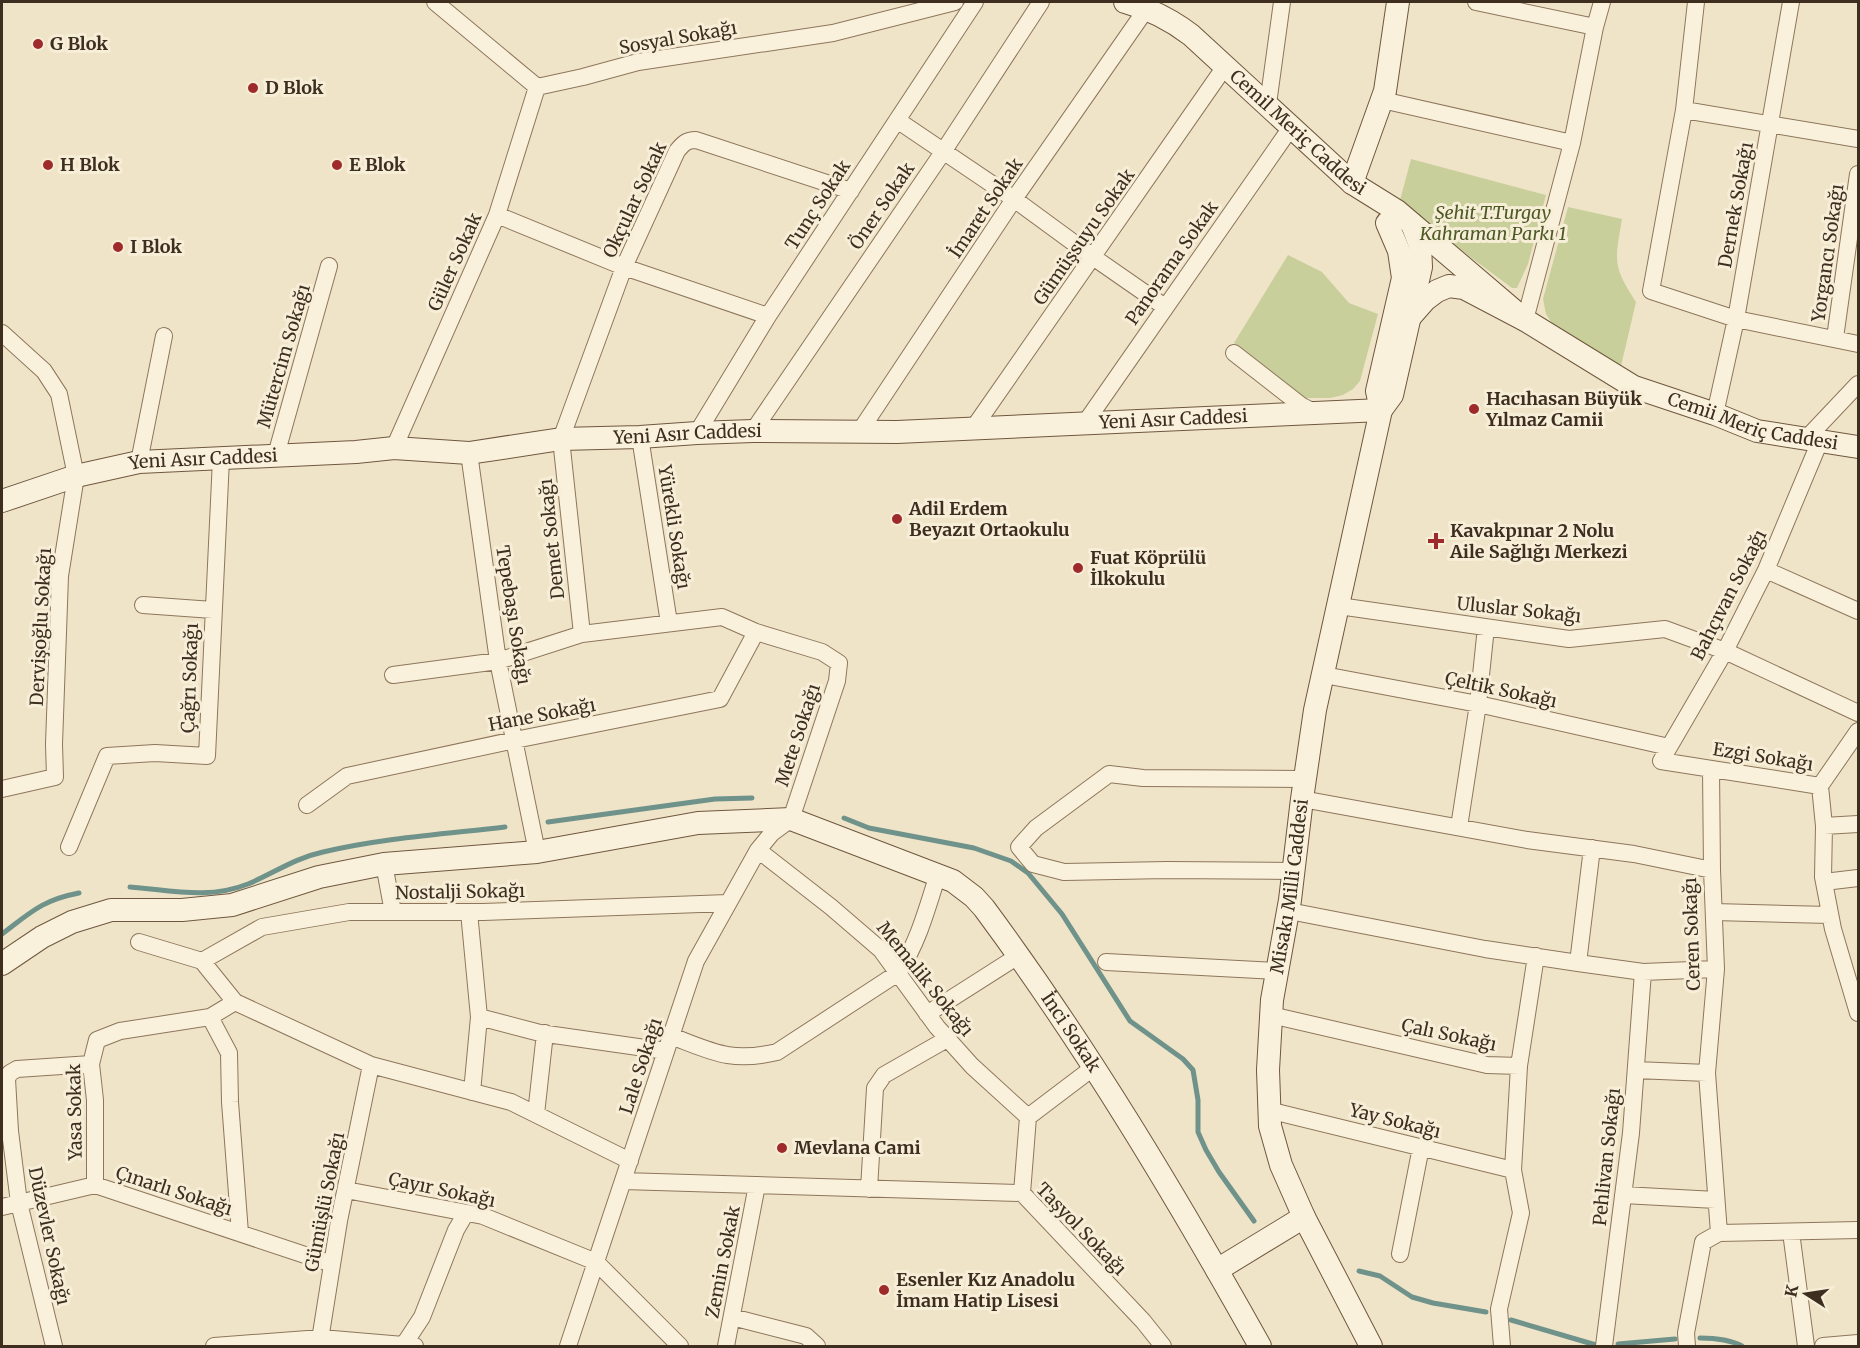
<svg xmlns="http://www.w3.org/2000/svg" width="1860" height="1348" viewBox="0 0 1860 1348" font-family="Merriweather,serif">
  <style>
    .green { fill: #c9cf9b }
    .lines { fill: none; stroke-linecap: round; stroke-linejoin: round }
    .stream { stroke: #6f938a; stroke-width: 5 }
    .street-casing { stroke: #8d765c; stroke-width: 18 }
    .secondary-casing { stroke: #6f573f; stroke-width: 24 }
    .street { stroke: #faf1dc; stroke-width: 16 }
    .secondary { stroke: #faf1dc; stroke-width: 22 }
    .poi-dot { fill: #9e2a2b; stroke: #f7eed8; stroke-width: 2 }
    .labels { text-anchor: middle; stroke-width: 6; stroke-linejoin: round; paint-order: stroke }
    .street-label { font-size: 18px; fill: #3d2e20; stroke: #f7eed8 }
    .poi-label { font-size: 18px; font-weight: bold; fill: #3d2e20; stroke: #f7eed8; text-anchor: start }
    .park-label { font-size: 18px; font-style: italic; fill: #4d5a26; stroke: #f7eed8 }
  </style>
  <rect width="100%" height="100%" fill="#f0e4c8"/>
  <!-- green -->
  <path class="green" d="M 1411,159 L 1546,195 L 1528,264 L 1517,288 L 1512,288 L 1399,204 Z
    M 1568,207 L 1622,219 C 1615,261 1612,265 1636,302 L 1621,366 L 1553,325 L 1546,314 L 1543,299 Z
    M 1288,255 L 1322,272 L 1349,303 L 1378,314 L 1360,381 L 1353,389 L 1343,395 L 1330,398 L 1306,398 L 1299,396 L 1234,343 Z"/>
  <g class="lines">
    <!-- stream -->
    <path class="stream" d="M 844,818 L 869,828 L 974,848 L 1011,861 L 1028,873 L 1062,914 L 1130,1021 L 1183,1059 L 1193,1070 L 1198,1100 L 1198,1132 L 1206,1150 L 1219,1172 L 1254,1221
      M 548,822 L 715,799 L 752,798
      M 130,887 C 170,890 208,900 248,884 C 274,873 295,858 323,852 C 383,838 444,834 505,827
      M 2,934 C 30,913 42,900 79,893
      M 1359,1271 L 1380,1276 L 1412,1297 L 1433,1303 L 1486,1312
      M 1511,1320 L 1596,1345
      M 1700,1338 C 1715,1338 1729,1339 1742,1346
      M 1618,1344 L 1675,1339"/>
    <!-- street casing -->
    <g class="street-casing">
      <path id="street" d="M 435,2 L 537,87 L 583,77 L 638,62 L 833,33 L 955,2
        M 1476,2 L 1595,27
        M 1696,2 L 1684,110 L 1651,291 L 1736,319 L 1858,344
        M 1382,100 L 1572,143
        M 1268,104 L 1282,2
        M 1684,110 L 1858,139
        M 897,120 L 1014,199 L 1093,257 L 1165,307
        M 497,215 L 624,267 L 768,316
        M 1525,320 L 1572,143 L 1595,27 L 1602,2
        M 2,333 L 44,371 L 59,394 L 76,476 L 60,576 L 54,744 L 55,777 L 2,789
        M 1835,338 L 1858,174
        M 1234,353 L 1302,406 L 1314,412
        M 1715,414 L 1736,319 L 1791,2
        M 1085,423 L 1292,126
        M 972,430 L 1226,65
        M 753,431 L 943,152 L 1041,2
        M 860,431 L 1014,199 L 1147,8
        M 697,433 L 768,316 L 975,2
        M 640,437 L 669,623
        M 1806,439 L 1858,384
        M 1820,441 L 1766,570 L 1725,651 L 1661,761 L 1820,786 L 1824,826
        M 394,448 L 497,215 L 537,87
        M 469,453 L 498,661 L 537,852
        M 276,455 L 329,266
        M 139,462 L 164,336
        M 1766,570 L 1858,611
        M 143,605 L 213,610
        M 1339,606 L 1569,639 L 1665,629 L 1725,651 L 1858,713
        M 393,675 L 498,661 L 582,634
        M 1324,675 L 1478,704 L 1669,747
        M 1711,769 L 1712,870
        M 1820,786 L 1858,731
        M 1302,799 L 1527,840 L 1634,854 L 1712,870 L 1716,969 L 1707,1073 L 1719,1233 L 1858,1230
        M 307,805 L 347,776 L 515,740 L 720,699 L 756,632
        M 1858,824 L 1824,826 L 1823,877 L 1833,929 L 1858,1013
        M 1459,827 L 1478,704 L 1486,627
        M 69,847 L 107,756 L 155,753 L 207,756 L 221,459
        M 1592,848 L 1578,963 L 1643,972 L 1716,969
        M 758,850 L 831,907 L 881,950 L 937,1027 L 972,1066 L 1028,1117
        M 384,864 L 393,912
        M 1294,871 L 1167,870 L 1064,872 L 1033,864 L 1019,847 L 1036,828 L 1109,774 L 1143,778 L 1305,779
        M 1824,882 L 1858,878
        M 1289,911 L 1485,949 L 1578,963
        M 469,912 L 479,1017 L 540,1033 L 666,1051
        M 1714,912 L 1830,915
        M 139,942 L 202,961 L 235,1002 L 371,1065 L 511,1102 L 630,1161
        M 202,961 L 262,927 L 349,912 L 483,912 L 728,903
        M 1106,962 L 1276,971
        M 927,1014 L 1018,956
        M 1271,1015 L 1487,1065 L 1519,1066
        M 210,1017 L 229,1053 L 230,1102 L 240,1233
        M 671,1036 C 713,1052 731,1063 777,1052 L 898,973 C 918,943 927,909 938,874
        M 1636,1070 L 1707,1073
        M 472,1092 L 479,1017
        M 1268,1110 L 1513,1170
        M 536,1114 L 545,1033
        M 623,1181 L 1022,1193 L 1143,1321 L 1163,1346
        M 95,1185 L 95,1100 L 91,1064 L 97,1040 L 120,1031 L 210,1017 L 235,1002
        M 869,1189 L 875,1088 L 884,1075 L 947,1039
        M 346,1190 L 483,1216 L 596,1262 L 680,1346
        M 1022,1193 L 1028,1117 L 1094,1067
        M 1623,1195 L 1716,1200
        M 2,1207 L 95,1185 L 332,1264
        M 1791,1232 L 1806,1346
        M 1400,1254 L 1421,1147
        M 732,1317 L 806,1336 L 817,1346
        M 54,1346 L 19,1203 L 10,1131 L 7,1079 L 10,1073 L 17,1069 L 91,1064
        M 214,1346 L 321,1338 L 415,1346
        M 319,1346 L 339,1221 L 371,1065
        M 403,1346 L 422,1317 L 456,1230 L 466,1213
        M 568,1346 L 696,961 L 758,850 L 772,833 L 791,819 L 837,681 L 839,663 L 822,652 L 756,632 L 722,617 L 582,634 L 561,439 L 624,267 L 677,151 C 683,144 686,140 696,140 L 851,191
        M 726,1346 L 757,1185
        M 1502,1346 L 1499,1309 L 1521,1213 L 1513,1170 L 1519,1066 L 1536,956
        M 1604,1346 L 1631,1133 L 1643,972
        M 1687,1346 L 1686,1333 L 1703,1242 L 1719,1233
        M 1823,1346 L 1858,1343"/>
    </g>
    <!-- secondary casing -->
    <g class="secondary-casing">
      <g id="secondary">
        <path id="s1" d="M 1125,2 C 1150,9 1170,19 1191,35 L 1352,183 L 1397,211 L 1525,320"/>
        <path d="M 1352,183 L 1385,91 L 1398,2"/>
        <path id="s2" d="M 1410,317 L 1425,300 L 1437,291 L 1449,286 L 1464,288 L 1525,320 L 1634,387 L 1715,414 L 1757,431 L 1858,447"/>
        <path d="M 1381,410 L 1392,395 L 1421,267 L 1420,245 L 1412,224"/>
        <path id="s3" d="M 2,501 L 76,476 L 139,462 L 356,452 L 394,448 L 469,453 L 561,439 L 640,437 L 697,433 L 753,431 L 897,432 L 1381,410"/>
        <path id="s4" d="M 2,964 L 42,937 L 72,922 L 111,910 L 182,910 L 232,905 L 319,877 L 384,864 L 537,852 L 698,823 L 791,819 L 953,881 L 974,897 L 984,908 C 1087,1047 1176,1196 1260,1346"/>
        <path d="M 1217,1270 L 1304,1217"/>
        <path id="s5" d="M 1371,1346 L 1304,1217 L 1281,1165 L 1270,1126 L 1268,1070 L 1272,1000 L 1290,900 L 1302,799 L 1315,710 L 1381,410 L 1377,391 L 1403,278 L 1399,251 L 1387,223"/>
      </g>
    </g>
    <!-- street -->
    <use href="#street" class="street"/>
    <!-- secondary -->
    <use href="#secondary" class="secondary"/>
  </g>
  <!-- markers -->
  <g class="poi-dot">
    <circle cx="38" cy="44" r="6"/>
    <circle cx="253" cy="88" r="6"/>
    <circle cx="48" cy="165" r="6"/>
    <circle cx="337" cy="165" r="6"/>
    <circle cx="118" cy="247" r="6"/>
    <circle cx="1474" cy="409" r="6"/>
    <circle cx="897" cy="519" r="6"/>
    <path d="M1433 532h6v6h6v6h-6v6h-6v-6h-6v-6h6z"/>
    <circle cx="1078" cy="568" r="6"/>
    <circle cx="782" cy="1148" r="6"/>
    <circle cx="884" cy="1290" r="6"/>
  </g>
  <g class="labels">
    <!-- street labels -->
    <g class="street-label">
      <text transform="translate(678 38) rotate(-10)" y="6">Sosyal Sokağı</text>
      <text dy="6" stroke="none"><textPath href="#s1" startOffset="219">Cemil Meriç Caddesi</textPath></text>
      <text transform="translate(635 200) rotate(-65)" y="6">Okçular Sokak</text>
      <text transform="translate(818 205) rotate(-57)" y="6">Tunç Sokak</text>
      <text transform="translate(1736 205) rotate(-80)" y="6">Dernek Sokağı</text>
      <text transform="translate(882 206) rotate(-56)" y="6">Öner Sokak</text>
      <text transform="translate(986 208) rotate(-56)" y="6">İmaret Sokak</text>
      <text transform="translate(1084 237) rotate(-55)" y="6">Gümüşsuyu Sokak</text>
      <text transform="translate(1828 253) rotate(-82)" y="6">Yorgancı Sokağı</text>
      <text transform="translate(455 262) rotate(-66)" y="6">Güler Sokak</text>
      <text transform="translate(1172 263) rotate(-55)" y="6">Panorama Sokak</text>
      <text transform="translate(284 356) rotate(-74)" y="6">Mütercim Sokağı</text>
      <text dy="6" stroke="none"><textPath href="#s3" startOffset="1179">Yeni Asır Caddesi</textPath></text>
      <text dy="6" stroke="none"><textPath href="#s2" startOffset="387">Cemii Meriç Caddesi</textPath></text>
      <text dy="6" stroke="none"><textPath href="#s3" startOffset="693">Yeni Asır Caddesi</textPath></text>
      <text dy="6" stroke="none"><textPath href="#s3" startOffset="207">Yeni Asır Caddesi</textPath></text>
      <text transform="translate(674 527) rotate(81)" y="6">Yürekli Sokağı</text>
      <text transform="translate(552 539) rotate(-96)" y="6">Demet Sokağı</text>
      <text transform="translate(1729 595) rotate(-63)" y="6">Bahçıvan Sokağı</text>
      <text transform="translate(1519 610) rotate(6)" y="6">Uluslar Sokağı</text>
      <text transform="translate(513 615) rotate(81)" y="6">Tepebaşı Sokağı</text>
      <text transform="translate(41 627) rotate(-87)" y="6">Dervişoğlu Sokağı</text>
      <text transform="translate(190 678) rotate(-88)" y="6">Çağrı Sokağı</text>
      <text transform="translate(1501 690) rotate(12)" y="6">Çeltik Sokağı</text>
      <text transform="translate(542 715) rotate(-11)" y="6">Hane Sokağı</text>
      <text transform="translate(798 735) rotate(-72)" y="6">Mete Sokağı</text>
      <text transform="translate(1763 757) rotate(9)" y="6">Ezgi Sokağı</text>
      <text dy="6" stroke="none"><textPath href="#s5" startOffset="484">Misakı Milli Caddesi</textPath></text>
      <text transform="translate(460 892) rotate(-1)" y="6">Nostalji Sokağı</text>
      <text transform="translate(1692 934) rotate(-92)" y="6">Ceren Sokağı</text>
      <text transform="translate(925 979) rotate(51)" y="6">Memalik Sokağı</text>
      <text dy="6" stroke="none"><textPath href="#s4" startOffset="1178">İnci Sokak</textPath></text>
      <text transform="translate(1449 1035) rotate(12)" y="6">Çalı Sokağı</text>
      <text transform="translate(641 1066) rotate(-72)" y="6">Lale Sokağı</text>
      <text transform="translate(75 1112) rotate(-91)" y="6">Yasa Sokak</text>
      <text transform="translate(1395 1121) rotate(14)" y="6">Yay Sokağı</text>
      <text transform="translate(1607 1157) rotate(-84)" y="6">Pehlivan Sokağı</text>
      <text transform="translate(442 1190) rotate(12)" y="6">Çayır Sokağı</text>
      <text transform="translate(174 1191) rotate(18)" y="6">Çınarlı Sokağı</text>
      <text transform="translate(325 1202) rotate(-79)" y="6">Gümüşlü Sokağı</text>
      <text transform="translate(1081 1229) rotate(46)" y="6">Taşyol Sokağı</text>
      <text transform="translate(49 1236) rotate(78)" y="6">Düzevler Sokağı</text>
      <text transform="translate(723 1262) rotate(-79)" y="6">Zemin Sokak</text>
    </g>
    <!-- poi labels -->
    <g class="poi-label">
      <text x="50" y="50">G Blok</text>
      <text x="265" y="94">D Blok</text>
      <text x="60" y="171">H Blok</text>
      <text x="349" y="171">E Blok</text>
      <text x="130" y="253">I Blok</text>
      <text x="1486" y="405">Hacıhasan Büyük<tspan x="1486" dy="21">Yılmaz Camii</tspan></text>
      <text x="909" y="515">Adil Erdem<tspan x="909" dy="21">Beyazıt Ortaokulu</tspan></text>
      <text x="1450" y="537">Kavakpınar 2 Nolu<tspan x="1450" dy="21">Aile Sağlığı Merkezi</tspan></text>
      <text x="1090" y="564">Fuat Köprülü<tspan x="1090" dy="21">İlkokulu</tspan></text>
      <text x="794" y="1154">Mevlana Cami</text>
      <text x="896" y="1286">Esenler Kız Anadolu<tspan x="896" dy="21">İmam Hatip Lisesi</tspan></text>
    </g>
    <!-- park labels -->
    <g class="park-label">
      <text x="1493" y="219">Şehit T.Turgay<tspan x="1493" dy="21">Kahraman Parkı 1</tspan></text>
    </g>
  </g>
  <!-- border -->
  <rect width="1860" height="1348" fill="none" stroke="#3d2e20" stroke-width="6"/>
  <!-- north arrow -->
  <g transform="translate(1806 1294) rotate(282)" stroke="#f7eed8" stroke-width="4.5" paint-order="stroke">
  <path d="M0-4.5L10 22L0 15L-10 22Z" fill="#3d2e20"/>
  <text y="-9" font-size="16" font-weight="bold" text-anchor="middle" fill="#3d2e20">K</text>
  </g>
</svg>
